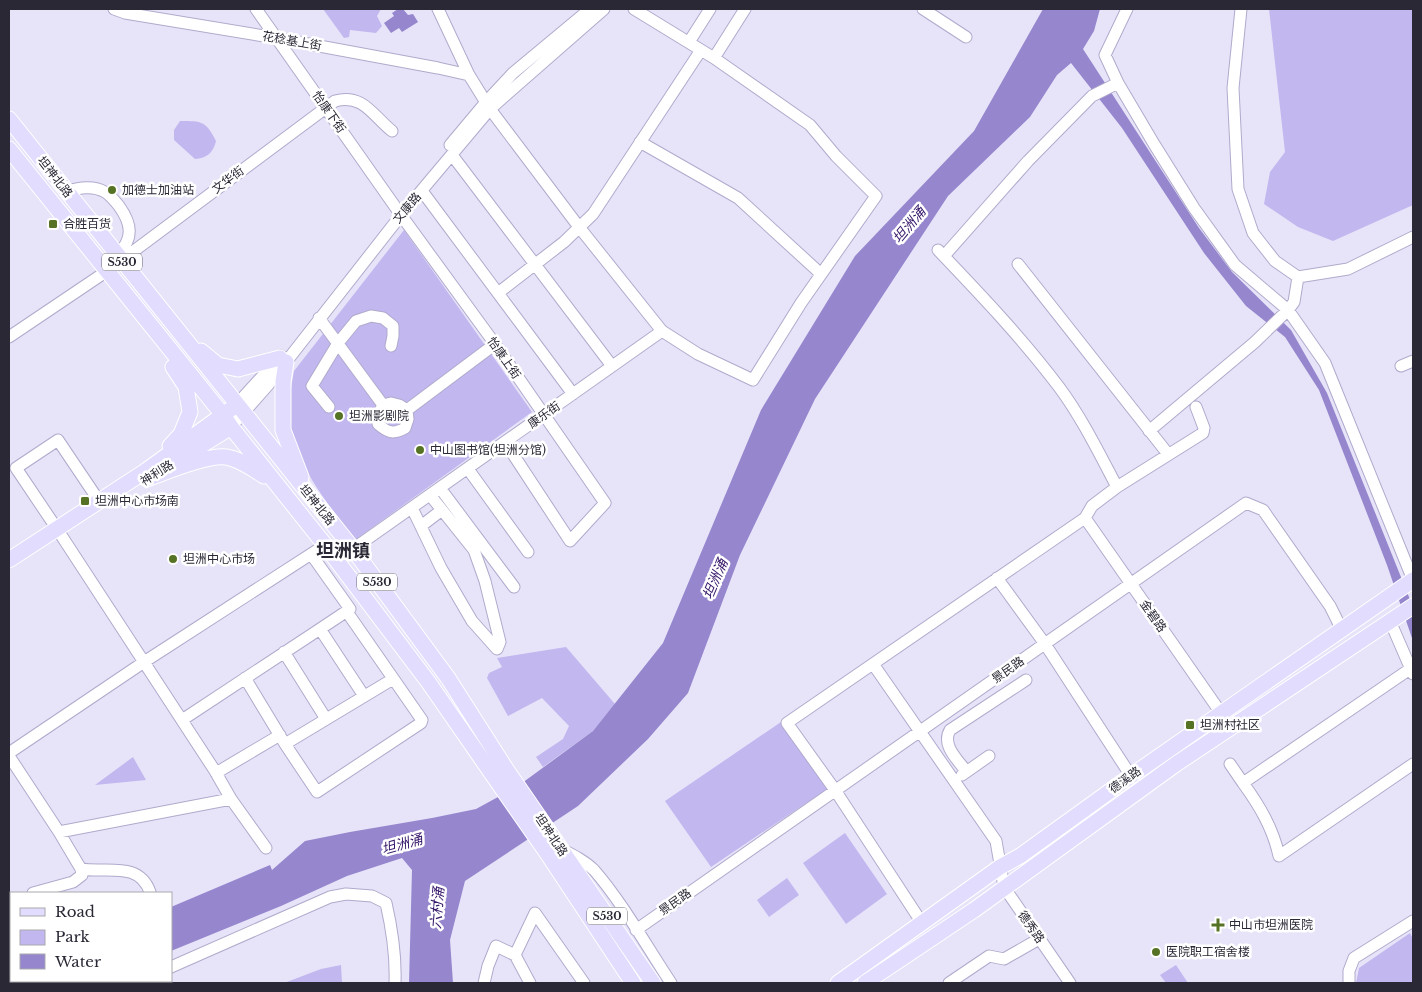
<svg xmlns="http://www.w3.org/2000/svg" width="1422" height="992" viewBox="0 0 1422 992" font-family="'Libre Baskerville','Noto Sans SC',serif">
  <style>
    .green { fill: #c2b7ef }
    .water { fill: #9686cd }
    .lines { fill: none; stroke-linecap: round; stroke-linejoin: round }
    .minor-casing { stroke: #b0aacc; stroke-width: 13 }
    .major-casing { stroke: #fff; stroke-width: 17 }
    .minor { stroke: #fff; stroke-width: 11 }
    .major { stroke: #e2dcfe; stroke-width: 15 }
    .poi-dot { fill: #567225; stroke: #fff; stroke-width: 2 }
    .labels { text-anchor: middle; stroke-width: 5; stroke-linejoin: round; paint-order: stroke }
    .shield { fill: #fff; stroke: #6a6872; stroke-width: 1 }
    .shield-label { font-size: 11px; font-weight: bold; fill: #2a2835 }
    .street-label { font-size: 12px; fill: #2a2835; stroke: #fff }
    .poi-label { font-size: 12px; fill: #2a2835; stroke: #fff; text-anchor: start }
    .water-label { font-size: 14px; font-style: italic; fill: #35176a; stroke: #fff }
    .district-label { font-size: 18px; font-weight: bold; fill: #2a2835; stroke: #fff }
  </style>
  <rect width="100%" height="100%" fill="#e7e4f9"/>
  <!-- green -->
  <path class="green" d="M 323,9 L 367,9 L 369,10 L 381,9 L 377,16 L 382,26 L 376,33 L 350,30 L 349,37 L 344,38 Z
    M 1269,9 L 1413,9 L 1413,205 L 1333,241 L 1298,227 L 1264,204 L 1270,172 L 1285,152 Z
    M 180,121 C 202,121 206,121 216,141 C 213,153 207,158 195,159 L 174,140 L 174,130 Z
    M 404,230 L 532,412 L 355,540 C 329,505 299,470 290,426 C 287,408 291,389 294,371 Z
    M 566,647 L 615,704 L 593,731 L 543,767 L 536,757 L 563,739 L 569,726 L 542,698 L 508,716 L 487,678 L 489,673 L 502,667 L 497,658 Z
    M 781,722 L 827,789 L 711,867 L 665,801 Z
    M 133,757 L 146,780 L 95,785 Z
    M 845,833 L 887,894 L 846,924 L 803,863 Z
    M 787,878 L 799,895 L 769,917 L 757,900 Z
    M 1410,933 L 1413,939 L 1413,983 L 1356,983 L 1359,968 Z
    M 341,965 L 342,983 L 284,983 L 321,969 Z
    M 1176,965 L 1188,983 L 1166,983 L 1160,975 Z"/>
  <!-- water -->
  <path class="water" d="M 398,9 L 403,9 L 408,15 L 413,14 L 418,22 L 402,32 L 399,28 L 391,33 L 384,23 L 394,16 L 392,13 Z
    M 1043,9 L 1100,9 L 1094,31 L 1083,49 L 1199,228 L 1232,272 L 1291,330 L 1327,393 L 1413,607 L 1413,641 L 1387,565 L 1319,390 L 1285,337 L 1246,306 L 1204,253 L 1122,128 L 1071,63 L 1057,75 L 1030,117 L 948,196 L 815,399 L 740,555 L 688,693 L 648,739 L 578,806 L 465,881 L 450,940 L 453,983 L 409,983 L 412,870 L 402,858 L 347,876 L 281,906 L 171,951 L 171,907 L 270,865 L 272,870 L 305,841 L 350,832 L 432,818 L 476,809 L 518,786 L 593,731 L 663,643 L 761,410 L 855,256 L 974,131 Z"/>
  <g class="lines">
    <!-- minor casing -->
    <g class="minor-casing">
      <path id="minor" d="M 114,9 L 125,13 L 276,38 L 438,68 L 469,75
        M 256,9 L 401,215 L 495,344 L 605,503 L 570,541 L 505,442
        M 438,9 L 469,75 L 490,109 L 579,227 L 662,331 L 698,354 L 753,380 L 801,303 L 876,196 L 836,156 L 810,125 L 714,58 L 634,9
        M 923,9 L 966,37
        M 1127,9 L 1105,55 L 1118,83 L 1154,144 L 1194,208 L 1235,265 L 1288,310 L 1325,363 L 1413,580
        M 1241,9 L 1233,88 L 1238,189 L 1253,233 L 1275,261 L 1298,277 L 1348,269 L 1413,237
        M 689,42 L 710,9
        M 714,58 L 745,9
        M 640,142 L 738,198 L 821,274
        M 450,145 L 486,102 L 513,73 L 590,9
        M 452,155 L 612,366
        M 67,191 C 79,188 93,185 105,192 C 110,195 115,201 119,206 C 132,224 134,239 117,255
        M 422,191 L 573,394
        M 944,256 L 1028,161 L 1092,96 L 1118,83
        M 1018,264 L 1168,454
        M 498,293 L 564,242 L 593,214 L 701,50
        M 319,318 L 383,405
        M 9,337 L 107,271 L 335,101 C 363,93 373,116 392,131
        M 1401,366 L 1413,361
        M 391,403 L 399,405 L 407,410 L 408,419 L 405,428 C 393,435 387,432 378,424 L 379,413 L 383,405 Z
        M 236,405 L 281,356
        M 329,407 L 312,386 L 338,343 L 356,321 L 371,316 L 383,318 L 393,326 L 393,336 L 391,346
        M 407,410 L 495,344
        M 231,427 L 268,385 L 401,215 L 490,109 L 604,9
        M 1149,431 L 1255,342 L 1288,310 L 1294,302 L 1298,277
        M 468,469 L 528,552
        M 1117,487 L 1203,433 L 1204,428 L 1196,407
        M 440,488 L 514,587
        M 412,508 L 441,568 L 472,621 L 497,649 L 500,642 L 485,581 L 474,550 L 430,495
        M 1085,518 L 1221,713
        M 421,526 L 442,510
        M 57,529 L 16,468 L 58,440 L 99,501
        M 61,535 L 215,771 L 231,799 L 266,848
        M 353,549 L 662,331
        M 311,554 L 350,609 L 320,629 L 364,696
        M 997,578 L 1045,644 L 1131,776
        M 1390,621 L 1413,674
        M 284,652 L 326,719
        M 873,664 L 996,841 L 1004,887 L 1070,983
        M 245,678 L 285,744 L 393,679
        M 182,720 L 320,629
        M 285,744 L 317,792 L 421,723 L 422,720 L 347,612
        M 9,753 L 144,662 L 325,545
        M 9,756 L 59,832 L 231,799
        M 1230,764 L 1243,783 L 1410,669
        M 966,771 C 958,760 941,745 950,730 L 1026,680
        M 216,773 L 280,735
        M 962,775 L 989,756
        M 1243,783 C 1259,805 1273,828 1279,856 L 1413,764
        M 59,832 L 81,869 C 107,873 139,861 150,892
        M 561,849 C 573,855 585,861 594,870 C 622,902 647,947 671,983
        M 33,893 L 73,882 L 82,875 L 81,869
        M 9,900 L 11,899
        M 922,923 L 835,790 L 787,723 L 1085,518 L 1092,506 L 1117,487 C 1099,453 1082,418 1059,387 C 1022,338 980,294 938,250
        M 636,930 L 1246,503 L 1263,510 L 1330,606 L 1342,630
        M 515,955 L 530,983
        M 171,967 L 330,897 L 346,894 L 372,896 L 386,903 C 392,929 396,957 395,983
        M 136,983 L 141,981
        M 484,983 L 488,966 L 496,946 L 515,955 L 535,913 L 584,983
        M 949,983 L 989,956 L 1004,959 L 1039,939
        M 1349,983 L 1349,971 L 1354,958 L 1413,921"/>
    </g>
    <!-- major casing -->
    <g class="major-casing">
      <path id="major" d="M 9,119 L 353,549 L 448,678 L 506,769 L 653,983
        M 9,149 L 223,415 L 231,427 L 325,545 L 429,683 L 549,856 L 633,983
        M 201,351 L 218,365 L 238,369 L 280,358
        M 286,362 L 283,382 L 283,430 L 301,477
        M 170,446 L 181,434 L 190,412 L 186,387 L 173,367
        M 168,466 L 231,427
        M 147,479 C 165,472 208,454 226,457 C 240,459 253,469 264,476
        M 9,560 L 147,470 L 231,409
        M 838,983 L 1000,867 L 1020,856 L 1131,776 L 1413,580
        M 865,983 L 974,910 L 1176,764 L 1413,606"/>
    </g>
    <!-- minor -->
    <use href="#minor" class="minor"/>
    <!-- major -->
    <use href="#major" class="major"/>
  </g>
  <!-- markers -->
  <g class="poi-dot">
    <circle cx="112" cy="190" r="5"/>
    <rect x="48" y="219" width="10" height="10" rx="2.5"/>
    <circle cx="339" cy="416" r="5"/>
    <circle cx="420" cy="450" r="5"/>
    <rect x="80" y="496" width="10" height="10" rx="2.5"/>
    <circle cx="173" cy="559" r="5"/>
    <rect x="1185" y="720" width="10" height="10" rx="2.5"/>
    <path d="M1215.5 917.5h5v5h5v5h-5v5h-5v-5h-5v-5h5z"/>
    <circle cx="1156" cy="952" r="5"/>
  </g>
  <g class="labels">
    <!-- shield labels -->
    <g class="shield">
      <rect x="102" y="253.5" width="40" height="17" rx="4"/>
      <rect x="357" y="573.5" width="40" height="17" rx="4"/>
      <rect x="587" y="907.5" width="40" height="17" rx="4"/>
    </g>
    <g class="shield-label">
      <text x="122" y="266">S530</text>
      <text x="377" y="586">S530</text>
      <text x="607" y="920">S530</text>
    </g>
    <!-- street labels -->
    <g class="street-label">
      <text transform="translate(292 41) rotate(10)" y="4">花稔基上街</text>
      <text transform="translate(329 112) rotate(55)" y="4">怡康下街</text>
      <text transform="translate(55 177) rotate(52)" y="4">坦神北路</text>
      <text transform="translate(228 180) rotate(-37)" y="4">文华街</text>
      <text transform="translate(407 208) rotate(-50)" y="4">文康路</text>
      <text transform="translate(504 358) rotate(55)" y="4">怡康上街</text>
      <text transform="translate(544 415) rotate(-35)" y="4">康乐街</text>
      <text transform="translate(157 473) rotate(-32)" y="4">神利路</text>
      <text transform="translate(317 505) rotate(51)" y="4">坦神北路</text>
      <text transform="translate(1153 616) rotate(55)" y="4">金碧路</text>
      <text transform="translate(1008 670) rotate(-35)" y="4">景民路</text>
      <text transform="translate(1125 780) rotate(-36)" y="4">德溪路</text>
      <text transform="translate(551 835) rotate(56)" y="4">坦神北路</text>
      <text transform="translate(675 902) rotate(-35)" y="4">景民路</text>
      <text transform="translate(1031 927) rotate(55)" y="4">德秀路</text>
    </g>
    <!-- poi labels -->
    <g class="poi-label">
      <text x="122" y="194">加德士加油站</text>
      <text x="63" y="228">合胜百货</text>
      <text x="349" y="420">坦洲影剧院</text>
      <text x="430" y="454">中山图书馆(坦洲分馆)</text>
      <text x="95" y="505">坦洲中心市场南</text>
      <text x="183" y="563">坦洲中心市场</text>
      <text x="1200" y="729">坦洲村社区</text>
      <text x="1229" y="929">中山市坦洲医院</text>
      <text x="1166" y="956">医院职工宿舍楼</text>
    </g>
    <!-- water labels -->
    <g class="water-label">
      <text transform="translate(909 225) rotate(-50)" y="5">坦洲涌</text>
      <text transform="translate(715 579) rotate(-67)" y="5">坦洲涌</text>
      <text transform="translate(402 844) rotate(-16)" y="5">坦洲涌</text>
      <text transform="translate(437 908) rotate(-85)" y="5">六村涌</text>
    </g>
    <!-- district labels -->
    <g class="district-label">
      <text x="343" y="557">坦洲镇</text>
    </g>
  </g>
  <!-- border -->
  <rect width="1422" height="992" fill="none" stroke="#2a2835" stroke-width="20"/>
  <!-- legend -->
  <rect x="10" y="892" width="162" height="90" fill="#ffffff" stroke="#aaa9ae"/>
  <rect x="20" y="908" width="25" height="8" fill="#e2dcfe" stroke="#aaa9ae"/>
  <text x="55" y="917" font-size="15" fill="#2a2835">Road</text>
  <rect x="20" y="930" width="25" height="15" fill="#c2b7ef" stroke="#aaa9ae"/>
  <text x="55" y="942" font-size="15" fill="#2a2835">Park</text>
  <rect x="20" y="954" width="25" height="15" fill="#9686cd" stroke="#aaa9ae"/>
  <text x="55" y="967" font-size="15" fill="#2a2835">Water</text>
</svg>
